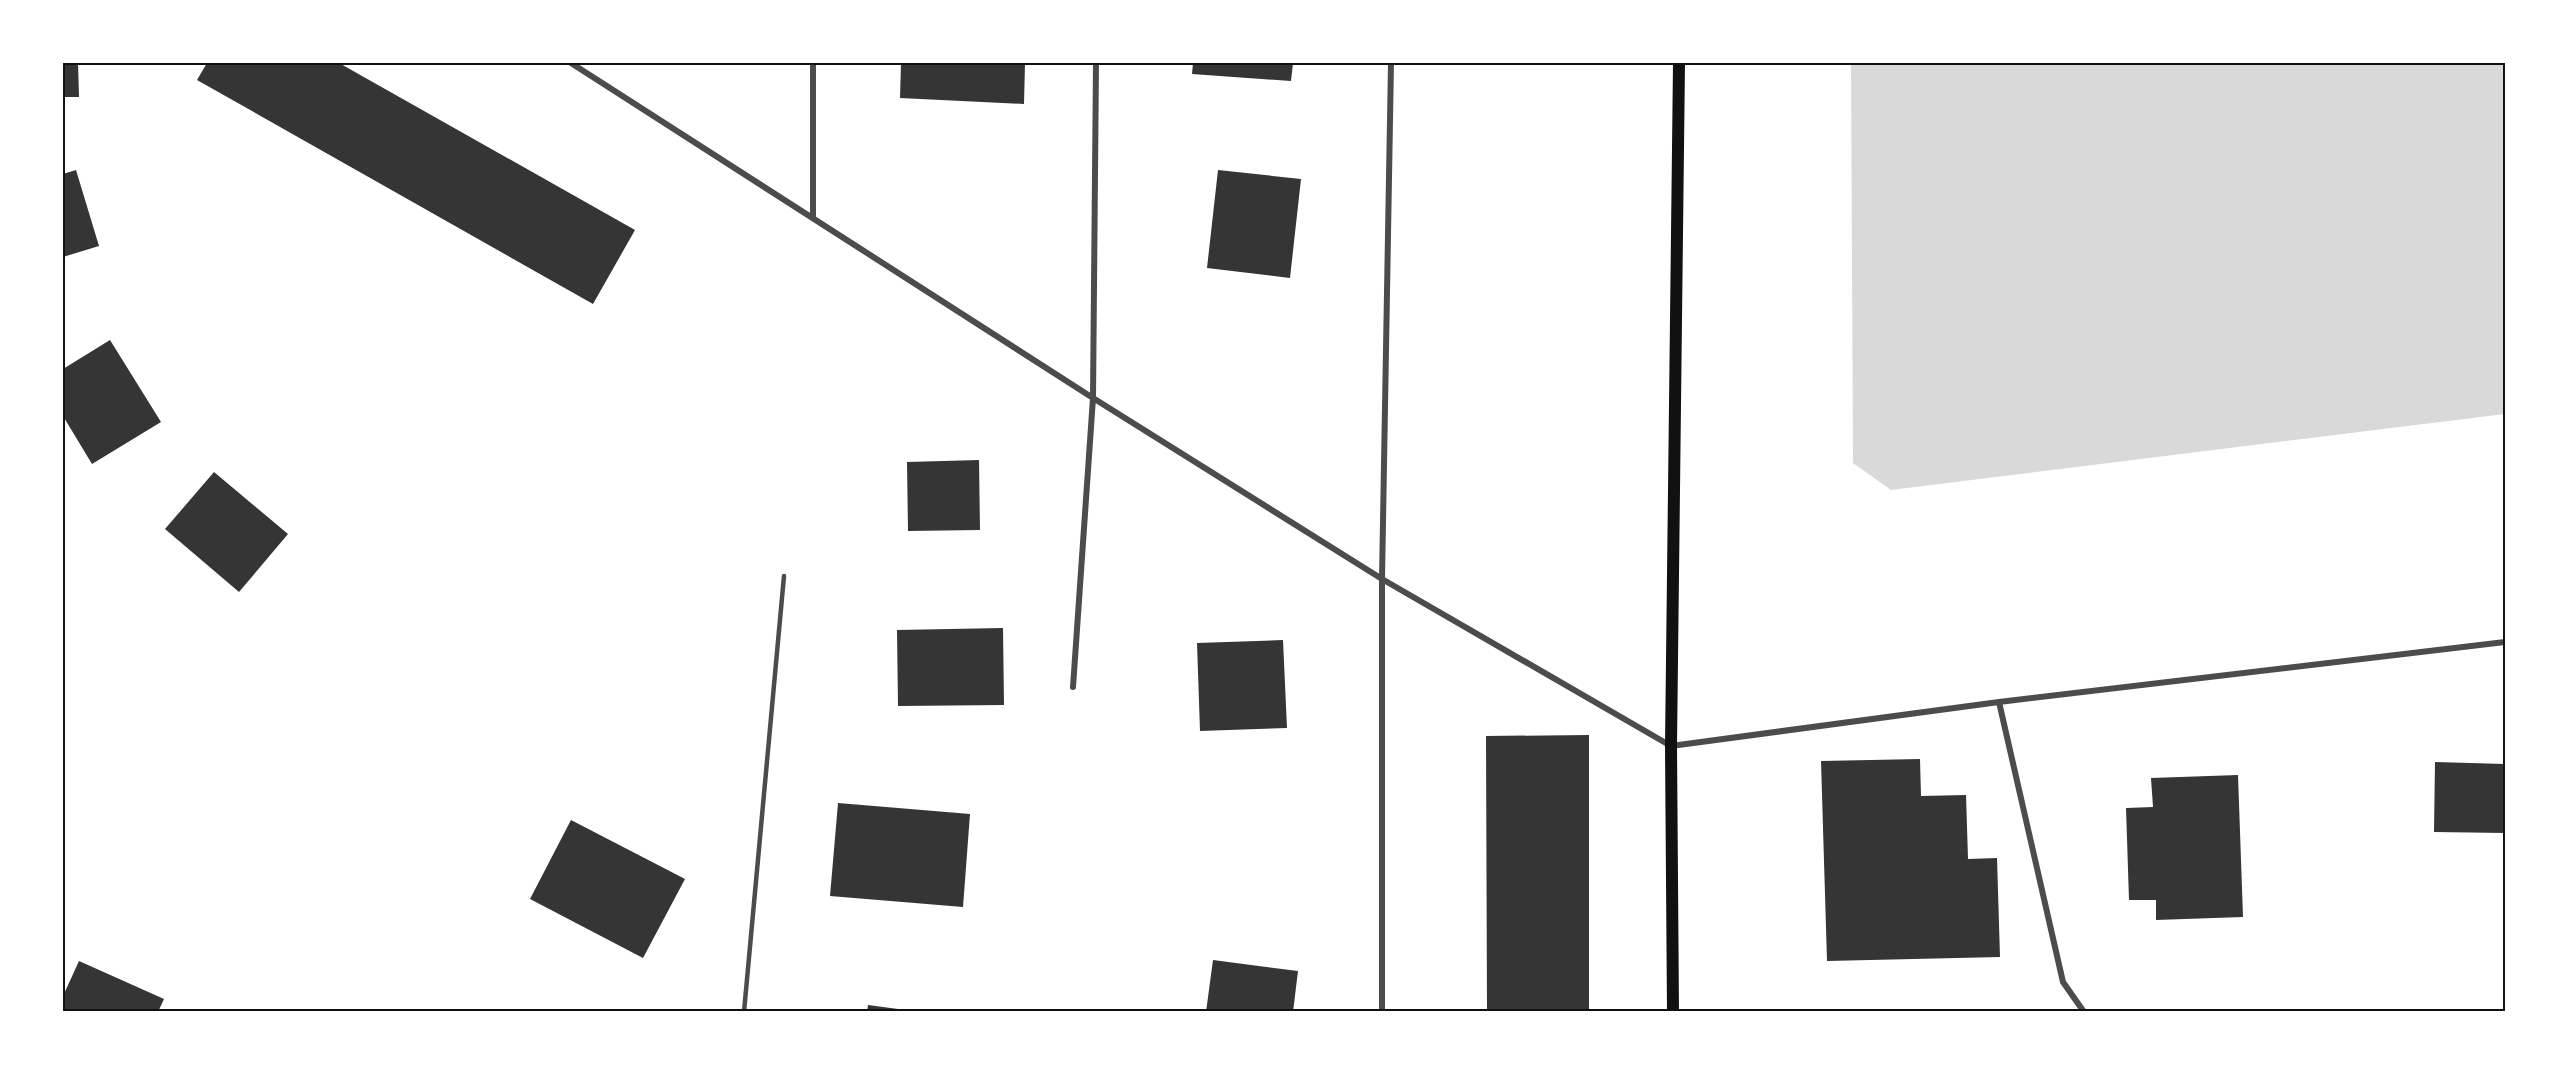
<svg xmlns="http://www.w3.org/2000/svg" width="2568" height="1075" viewBox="0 0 2568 1075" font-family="Barlow,sans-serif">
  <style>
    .water { fill: #d9d9d9 }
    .building { fill: #353535 }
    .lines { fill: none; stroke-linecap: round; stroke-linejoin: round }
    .service { stroke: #4c4c4c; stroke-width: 4.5 }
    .minor { stroke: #4c4c4c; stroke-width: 6 }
    .secondary { stroke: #111; stroke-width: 12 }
    .neatline { fill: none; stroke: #111; stroke-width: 2 }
  </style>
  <rect width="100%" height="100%" fill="#fff"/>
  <!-- water -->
  <path class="water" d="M 1851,63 L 2505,63 L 2505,414 L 1891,490 L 1853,463 Z"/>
  <!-- building -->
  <path class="building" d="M 63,63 L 78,63 L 79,97 L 63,97 Z
    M 207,63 L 339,63 L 635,230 L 593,304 L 197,80 Z
    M 901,63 L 1025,63 L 1024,104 L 900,98 Z
    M 1193,63 L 1293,63 L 1291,81 L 1192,74 Z
    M 76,170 L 99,246 L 63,257 L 63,174 Z
    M 1218,170 L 1301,179 L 1290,278 L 1207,268 Z
    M 110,340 L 161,422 L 92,464 L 63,416 L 63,369 Z
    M 979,460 L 980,530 L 908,531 L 907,462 Z
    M 214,472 L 288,534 L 239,592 L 165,529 Z
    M 1003,628 L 1004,705 L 898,706 L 897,630 Z
    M 1283,640 L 1287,728 L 1200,731 L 1197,643 Z
    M 1589,735 L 1589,1012 L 1487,1012 L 1486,736 Z
    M 1920,759 L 1921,796 L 1966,795 L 1968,859 L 1997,858 L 2000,957 L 1827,961 L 1821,761 Z
    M 2435,762 L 2505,764 L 2505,833 L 2434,832 Z
    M 2238,775 L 2243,917 L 2156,920 L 2156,900 L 2129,900 L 2126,808 L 2153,807 L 2151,778 Z
    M 838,803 L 970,814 L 963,907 L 830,896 Z
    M 571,820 L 685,879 L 643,958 L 530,899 Z
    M 1213,960 L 1298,971 L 1293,1012 L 1206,1012 Z
    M 79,961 L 164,999 L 158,1012 L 63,1012 L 63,996 Z
    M 868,1005 L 913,1011 L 912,1012 L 867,1012 Z"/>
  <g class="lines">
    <!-- service -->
    <path class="service" d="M 744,1012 L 784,576"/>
    <!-- minor -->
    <path class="minor" d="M 571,63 L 1093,398 L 1382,579 L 1671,746 L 1999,702 L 2505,642
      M 813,217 L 813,63
      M 1073,687 L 1093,398 L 1096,63
      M 1999,702 L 2063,982 L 2084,1012
      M 1382,1012 L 1382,579 L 1391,63"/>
    <!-- secondary -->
    <path class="secondary" d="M 1673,1012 L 1671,746 L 1679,63"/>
  </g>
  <!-- border -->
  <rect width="2568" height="1075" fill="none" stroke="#ffffff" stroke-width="129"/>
  <rect x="64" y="64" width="2440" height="946" class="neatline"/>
</svg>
